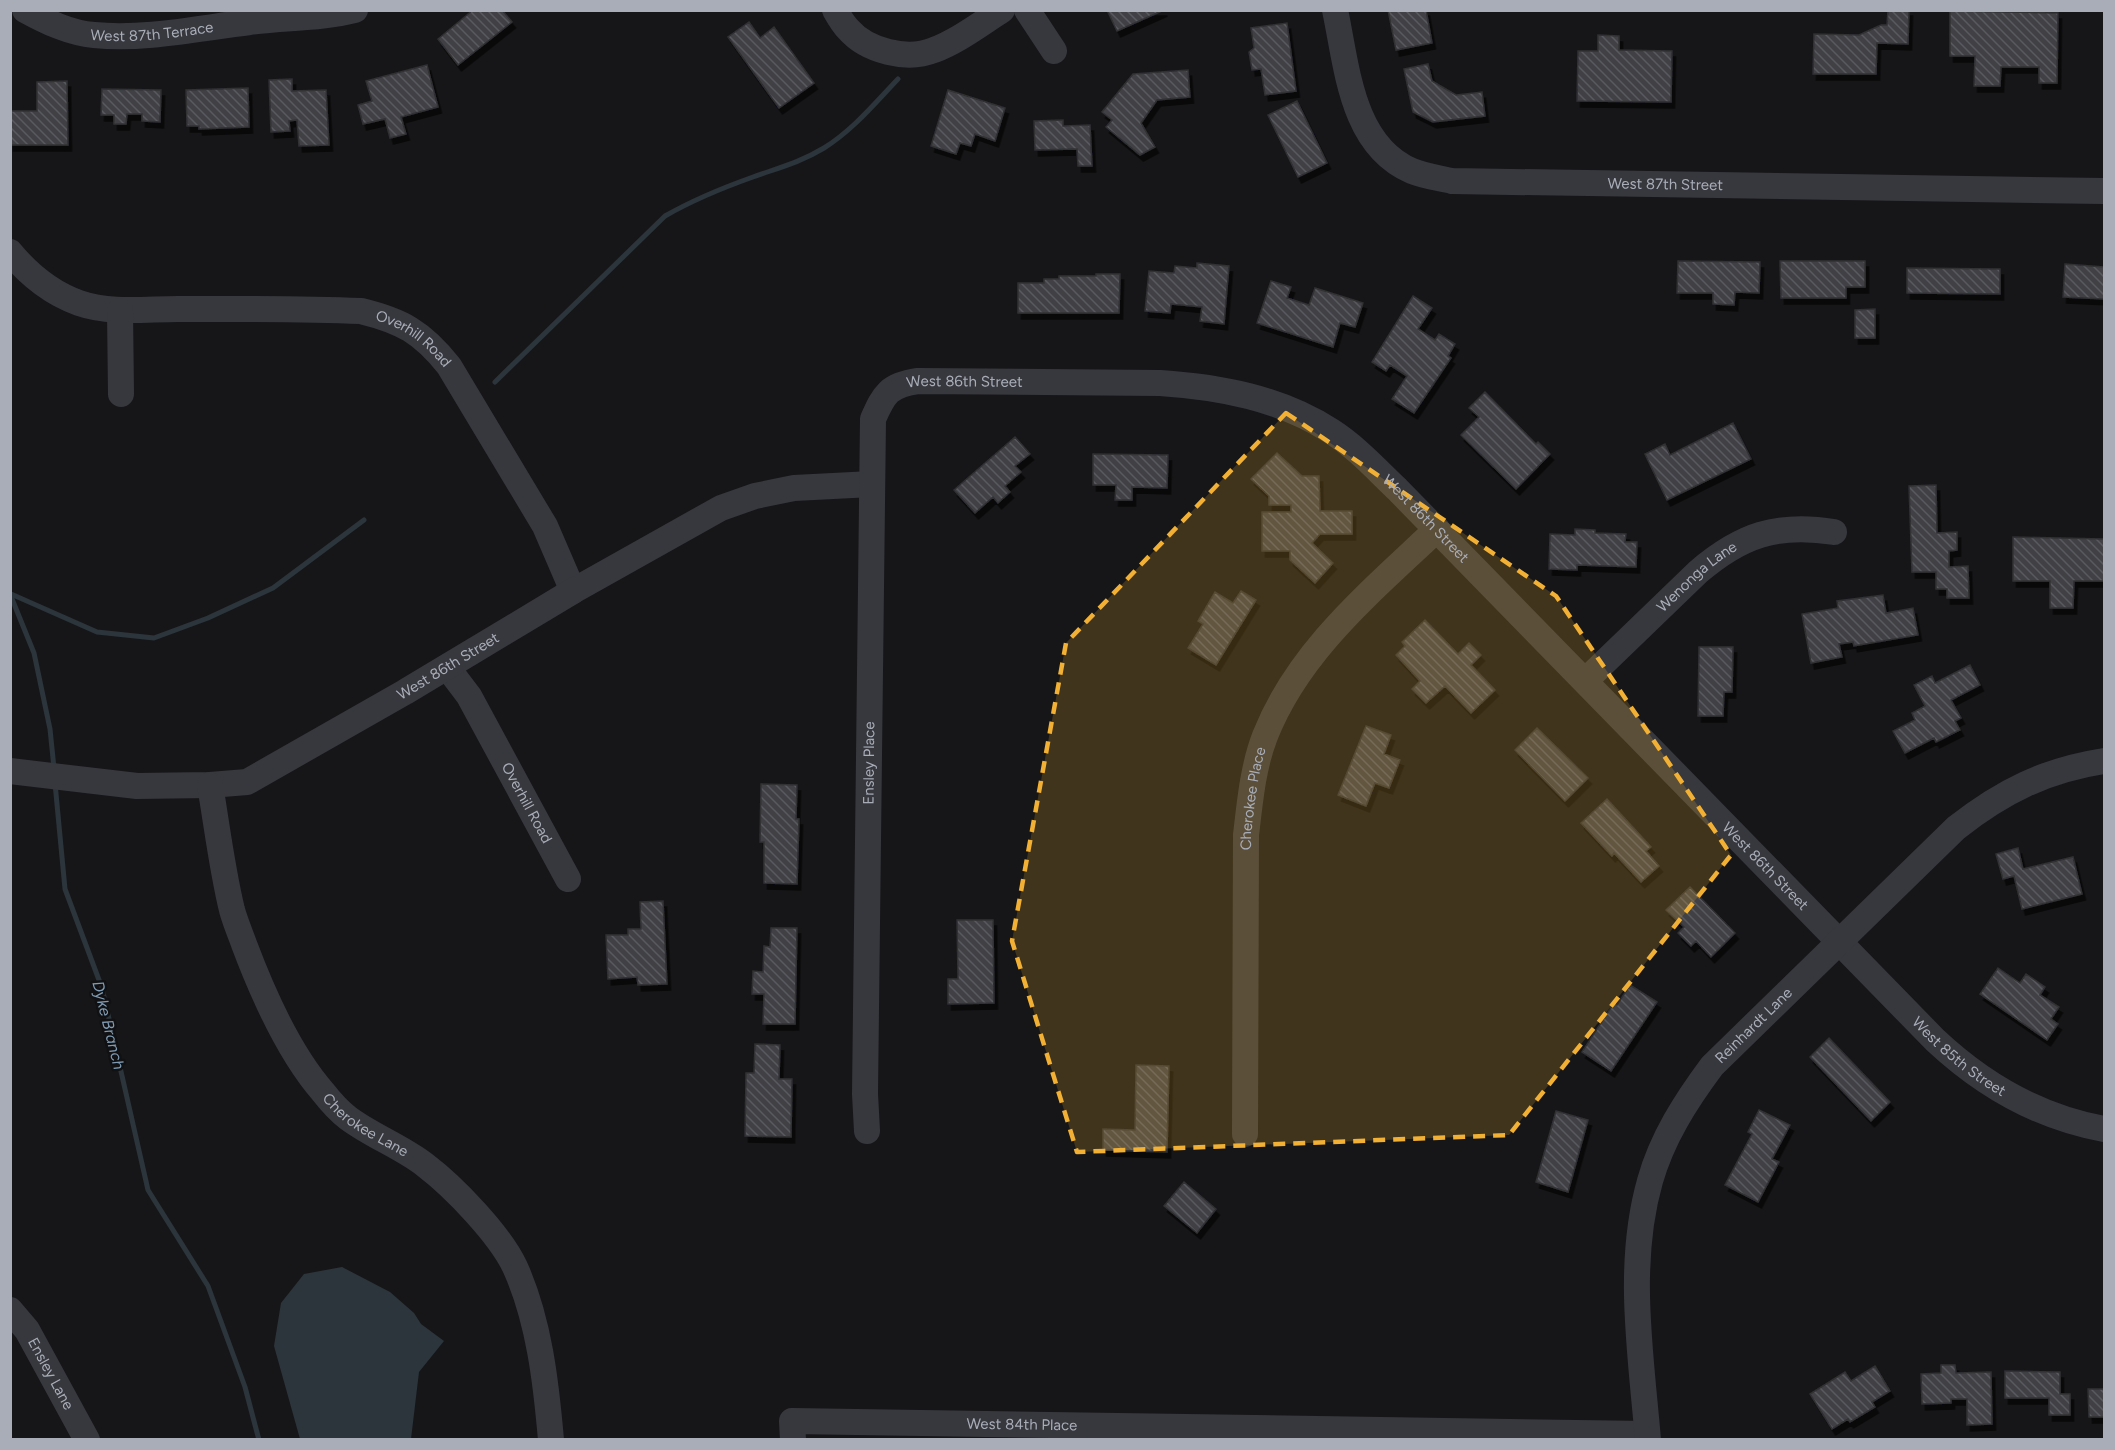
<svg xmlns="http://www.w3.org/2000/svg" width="2115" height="1450" viewBox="0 0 2115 1450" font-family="Figtree,sans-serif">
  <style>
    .water { fill: #2c353c }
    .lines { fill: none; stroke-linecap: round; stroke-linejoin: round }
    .stream { stroke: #2c353c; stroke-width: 5 }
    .building { fill: url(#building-back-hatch); stroke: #303034; stroke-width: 1.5; filter: url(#shadow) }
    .minor { stroke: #37383d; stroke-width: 26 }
    .marked { fill: #f2b134; fill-opacity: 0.2; stroke: #f2b134; stroke-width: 4.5; stroke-dasharray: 12 8; stroke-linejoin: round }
    .labels { text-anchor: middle; stroke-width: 5; stroke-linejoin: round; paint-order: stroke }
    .street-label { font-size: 15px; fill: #a8adb8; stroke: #111113 }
    .water-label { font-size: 16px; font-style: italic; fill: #7f9bb3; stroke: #111113 }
  </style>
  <defs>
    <pattern id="building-back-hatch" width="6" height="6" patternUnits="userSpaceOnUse" patternTransform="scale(1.5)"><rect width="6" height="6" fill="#404145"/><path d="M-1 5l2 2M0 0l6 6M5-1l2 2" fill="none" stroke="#595a5e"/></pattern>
    <filter id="shadow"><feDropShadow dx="3.5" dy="6" stdDeviation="0" flood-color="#0009"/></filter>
  </defs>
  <rect width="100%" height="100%" fill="#161618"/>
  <!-- water -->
  <path class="water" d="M 342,1267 L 390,1292 L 414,1313 L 421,1324 L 444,1341 L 419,1372 L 411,1439 L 300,1439 L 274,1346 L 281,1303 L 304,1274 Z"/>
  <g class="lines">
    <!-- stream -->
    <path class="stream" d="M 495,382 L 665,216 C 693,200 722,188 753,177 C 778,168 801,162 824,148 C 853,130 875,103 898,79
      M 10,594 L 34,653 L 50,729 L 54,768
      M 11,594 L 97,632 L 154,638 L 208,618 L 273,588 L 364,520
      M 55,783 L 65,889 L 102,988 L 148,1190 L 208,1286 L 245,1387 L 259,1440"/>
  </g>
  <!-- building -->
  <path class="building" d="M 473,10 L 502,10 L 512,22 L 458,65 L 438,39 Z
    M 1107,10 L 1164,10 L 1117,31 Z
    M 1388,10 L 1426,10 L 1432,43 L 1396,50 Z
    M 1888,10 L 1909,10 L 1908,44 L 1877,43 L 1876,74 L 1813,74 L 1814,34 L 1859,35 L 1881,25 L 1887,25 Z
    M 1950,11 L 2058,13 L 2057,83 L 2039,83 L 2039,67 L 2001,67 L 2000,86 L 1974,86 L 1975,56 L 1950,56 Z
    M 749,22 L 760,38 L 774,27 L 814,83 L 779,108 L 728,37 Z
    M 1287,23 L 1296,91 L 1265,95 L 1261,69 L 1252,70 L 1249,52 L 1254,48 L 1251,28 Z
    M 1598,35 L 1619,36 L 1619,50 L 1672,51 L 1671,102 L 1577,101 L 1578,51 L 1598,51 Z
    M 1428,64 L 1432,81 L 1456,95 L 1482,92 L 1485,116 L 1433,122 L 1413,112 L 1404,69 Z
    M 427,65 L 438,107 L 401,117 L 406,134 L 390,138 L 385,119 L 363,124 L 358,105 L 372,101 L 366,81 Z
    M 1188,70 L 1190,97 L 1157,100 L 1141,123 L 1155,147 L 1140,155 L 1106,127 L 1112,120 L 1102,112 L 1133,74 Z
    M 292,79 L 292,91 L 326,90 L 329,145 L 299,146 L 297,120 L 289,121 L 290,131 L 271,132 L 269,80 Z
    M 67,81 L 68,145 L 10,145 L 10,111 L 37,111 L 37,82 Z
    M 248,88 L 249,127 L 199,129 L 199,126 L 187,126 L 186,90 Z
    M 102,89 L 161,90 L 160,122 L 142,121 L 142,114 L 127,114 L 126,124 L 114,124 L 114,115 L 101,115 Z
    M 948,90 L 1005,108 L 995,141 L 975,134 L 971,146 L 960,143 L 956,154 L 931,146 Z
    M 1297,101 L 1327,163 L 1298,177 L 1268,115 Z
    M 1063,120 L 1063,126 L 1090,125 L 1092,166 L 1078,166 L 1077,149 L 1035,150 L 1034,121 Z
    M 1678,261 L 1760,262 L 1759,293 L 1735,292 L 1734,305 L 1713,304 L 1713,293 L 1677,293 Z
    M 1780,261 L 1865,261 L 1865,287 L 1846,287 L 1846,298 L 1781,298 Z
    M 1197,263 L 1229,266 L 1224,324 L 1200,321 L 1202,307 L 1171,304 L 1170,313 L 1145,311 L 1149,271 L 1174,273 L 1175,266 L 1197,268 Z
    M 2065,264 L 2104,267 L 2104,299 L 2063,297 Z
    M 1907,268 L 2000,269 L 2000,294 L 1907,293 Z
    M 1096,274 L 1120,274 L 1119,313 L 1018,313 L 1018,283 L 1044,283 L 1044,279 L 1059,279 L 1059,276 L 1096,276 Z
    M 1271,281 L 1291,287 L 1287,298 L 1309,305 L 1315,288 L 1363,303 L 1355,327 L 1340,323 L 1333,347 L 1257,323 Z
    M 1413,296 L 1432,308 L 1418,329 L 1435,340 L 1439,334 L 1455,344 L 1448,356 L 1451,358 L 1414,413 L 1392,399 L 1407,376 L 1390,365 L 1386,371 L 1372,362 Z
    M 1875,309 L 1875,338 L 1855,338 L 1855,310 Z
    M 1485,392 L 1536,444 L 1538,442 L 1550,454 L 1516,489 L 1461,435 L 1479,417 L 1469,408 Z
    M 1733,423 L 1751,459 L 1667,500 L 1645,454 L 1665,444 L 1670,455 Z
    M 1015,437 L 1030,454 L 1015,466 L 1021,472 L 1005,486 L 1010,492 L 998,503 L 993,497 L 975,513 L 954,490 Z
    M 1277,453 L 1302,476 L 1319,476 L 1320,511 L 1352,511 L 1352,534 L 1320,534 L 1312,543 L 1333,563 L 1315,583 L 1290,560 L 1290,551 L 1262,551 L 1262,512 L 1291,512 L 1291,505 L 1269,505 L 1269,496 L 1251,479 Z
    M 1093,454 L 1168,455 L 1167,488 L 1132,487 L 1132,500 L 1115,500 L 1116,485 L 1093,485 Z
    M 1936,485 L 1937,533 L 1957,532 L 1957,550 L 1949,551 L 1949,567 L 1968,566 L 1969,598 L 1947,598 L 1947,589 L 1936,589 L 1936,572 L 1912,572 L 1909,486 Z
    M 1575,529 L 1595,530 L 1595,533 L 1626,534 L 1625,542 L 1637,542 L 1636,567 L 1577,565 L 1577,570 L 1549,569 L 1550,534 L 1575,535 Z
    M 2013,537 L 2104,539 L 2104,581 L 2074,581 L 2073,608 L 2050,608 L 2050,581 L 2013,581 Z
    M 1241,591 L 1256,600 L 1216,665 L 1188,648 L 1203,624 L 1198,621 L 1215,592 L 1233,603 Z
    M 1883,595 L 1886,613 L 1913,608 L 1918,635 L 1854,646 L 1853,642 L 1839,644 L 1842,657 L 1811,663 L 1802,614 L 1838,608 L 1837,601 Z
    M 1425,620 L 1458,654 L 1469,643 L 1481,655 L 1471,665 L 1495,690 L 1471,713 L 1445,686 L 1426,703 L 1412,689 L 1420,681 L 1396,655 L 1405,646 L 1402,642 Z
    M 1699,647 L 1733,647 L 1732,692 L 1724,692 L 1723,716 L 1698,716 Z
    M 1970,665 L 1980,685 L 1951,700 L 1961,718 L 1955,721 L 1960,730 L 1936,742 L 1934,738 L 1905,753 L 1893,731 L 1915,720 L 1912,713 L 1925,706 L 1914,685 L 1932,676 L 1935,683 Z
    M 1366,726 L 1391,735 L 1384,754 L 1400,760 L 1389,788 L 1375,783 L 1366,806 L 1338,795 Z
    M 1537,728 L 1588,778 L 1565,801 L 1515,750 Z
    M 761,784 L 797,785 L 796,819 L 799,819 L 797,884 L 764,883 L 764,842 L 760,842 Z
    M 1607,799 L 1651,847 L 1646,851 L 1659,866 L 1641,882 L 1614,853 L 1612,856 L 1581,823 Z
    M 2018,848 L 2023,869 L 2073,857 L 2082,894 L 2022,909 L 2014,876 L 2003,879 L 1996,854 Z
    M 1690,887 L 1735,933 L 1711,957 L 1696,941 L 1691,946 L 1678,933 L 1684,927 L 1666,910 Z
    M 663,901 L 667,984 L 638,985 L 637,977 L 608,979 L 606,935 L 628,935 L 628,929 L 641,929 L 640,902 Z
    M 957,920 L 993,920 L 994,1003 L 948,1004 L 948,979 L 958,979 Z
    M 771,928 L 797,928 L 795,1024 L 763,1024 L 764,994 L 752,994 L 753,971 L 763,972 L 764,946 L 770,947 Z
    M 1998,968 L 2020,983 L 2026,974 L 2045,987 L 2040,995 L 2059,1007 L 2051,1019 L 2058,1024 L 2047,1040 L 1980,994 Z
    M 1630,985 L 1657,1002 L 1611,1071 L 1582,1052 L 1614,1003 L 1617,1005 Z
    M 1829,1038 L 1890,1102 L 1871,1121 L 1810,1057 Z
    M 755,1044 L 780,1045 L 779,1079 L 792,1079 L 791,1137 L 745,1136 L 746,1073 L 754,1073 Z
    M 1136,1065 L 1169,1066 L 1167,1152 L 1103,1150 L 1103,1129 L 1135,1130 Z
    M 1759,1110 L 1790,1125 L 1772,1159 L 1779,1162 L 1758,1202 L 1725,1185 L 1752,1134 L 1748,1132 Z
    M 1556,1111 L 1588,1120 L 1568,1192 L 1536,1182 Z
    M 1184,1182 L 1216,1209 L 1197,1233 L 1164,1206 Z
    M 1941,1365 L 1955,1365 L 1956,1373 L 1991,1372 L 1992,1424 L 1967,1425 L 1967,1399 L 1951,1399 L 1951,1403 L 1922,1404 L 1921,1374 L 1941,1373 Z
    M 1875,1366 L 1890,1391 L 1872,1402 L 1875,1407 L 1850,1422 L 1848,1419 L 1832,1429 L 1810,1394 L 1845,1372 L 1851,1381 Z
    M 2005,1371 L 2060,1372 L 2060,1394 L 2070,1394 L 2070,1415 L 2049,1415 L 2049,1398 L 2005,1398 Z
    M 2088,1389 L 2104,1389 L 2104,1417 L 2089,1417 Z"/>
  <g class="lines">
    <!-- minor -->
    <g class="minor">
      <path id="s1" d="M 25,10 C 47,22 70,33 94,35 C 145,40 199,28 250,22 C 285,17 320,19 355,10"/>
      <path d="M 835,10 C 839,17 843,24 848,29 C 867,51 907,61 934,50 C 958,41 980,24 1002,10"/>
      <path d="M 1027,10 L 1054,51"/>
      <path id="s2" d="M 1335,10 C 1347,66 1351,145 1412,171 C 1424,176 1439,178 1452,181 L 2104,191"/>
      <path id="s3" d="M 10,252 C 29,275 51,293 79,303 C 111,314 145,309 178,309 C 239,309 300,308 361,311 C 402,321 422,332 449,366 L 545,526 L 573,591"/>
      <path d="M 120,311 L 121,394"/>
      <path id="s4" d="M 447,667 L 469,696 L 568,879"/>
      <path id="s5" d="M 1585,681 L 1698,572 C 1741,535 1777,523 1834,532"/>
      <path id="s6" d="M 10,771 L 137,786 L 210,785 L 247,782 L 405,692 L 573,591 L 721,508 L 755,496 L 794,488 L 872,484"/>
      <path id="s7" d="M 210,785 C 217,826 222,869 232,910 C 235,921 240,933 244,944 C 262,992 289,1053 323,1092 C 330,1101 339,1111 348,1118 C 372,1136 402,1147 425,1165 C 454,1187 500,1235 515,1267 C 539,1320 546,1382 551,1440"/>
      <path id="s8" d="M 867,1131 L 865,1094 L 873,419 C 884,394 889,385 918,381 L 1160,383 C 1220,387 1280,398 1331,431 C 1356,447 1376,469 1397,489 L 1935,1040 C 1984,1086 2038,1117 2104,1129"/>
      <path id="s9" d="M 1245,1134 L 1246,835 C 1250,801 1253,767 1265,736 C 1299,650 1372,591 1437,529"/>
      <path id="s10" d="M 10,1310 L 27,1330 L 87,1440"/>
      <path id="s11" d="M 793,1440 L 792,1421 L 1647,1434"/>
      <path id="s12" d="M 1648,1440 C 1641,1355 1626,1265 1650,1181 C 1662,1138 1686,1101 1712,1066 L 1956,828 C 2003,791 2046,770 2104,761"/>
    </g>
  </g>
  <!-- marked area -->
  <path class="marked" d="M 1286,413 L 1556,596 L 1731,855 L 1509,1135 L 1077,1152 L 1012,941 L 1066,643 Z"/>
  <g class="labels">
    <!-- street labels -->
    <g class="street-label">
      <text dy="5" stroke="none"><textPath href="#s1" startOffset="132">West 87th Terrace</textPath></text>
      <text dy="5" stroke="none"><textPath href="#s2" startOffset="441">West 87th Street</textPath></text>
      <text dy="5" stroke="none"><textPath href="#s3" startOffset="430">Overhill Road</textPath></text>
      <text dy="5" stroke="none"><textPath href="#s8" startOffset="822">West 86th Street</textPath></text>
      <text dy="5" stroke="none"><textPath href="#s8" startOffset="1326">West 86th Street</textPath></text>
      <text dy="5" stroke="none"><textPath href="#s5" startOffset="153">Wenonga Lane</textPath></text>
      <text dy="5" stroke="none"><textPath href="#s6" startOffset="470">West 86th Street</textPath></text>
      <text dy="5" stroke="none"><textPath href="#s8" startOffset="368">Ensley Place</textPath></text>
      <text dy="5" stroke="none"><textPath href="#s9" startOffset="336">Cherokee Place</textPath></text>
      <text dy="5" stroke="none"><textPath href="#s4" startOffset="158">Overhill Road</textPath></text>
      <text dy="5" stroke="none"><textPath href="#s8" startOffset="1812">West 86th Street</textPath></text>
      <text dy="5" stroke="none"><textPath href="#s12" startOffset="450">Reinhardt Lane</textPath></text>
      <text dy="5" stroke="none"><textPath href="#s8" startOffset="2084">West 85th Street</textPath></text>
      <text dy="5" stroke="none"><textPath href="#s7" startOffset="386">Cherokee Lane</textPath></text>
      <text dy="5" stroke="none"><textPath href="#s10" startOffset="76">Ensley Lane</textPath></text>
      <text dy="5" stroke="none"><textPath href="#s11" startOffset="249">West 84th Place</textPath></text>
    </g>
    <!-- water labels -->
    <g class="water-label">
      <text transform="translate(109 1025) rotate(76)" y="6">Dyke Branch</text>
    </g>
  </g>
  <!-- border -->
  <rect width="2115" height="1450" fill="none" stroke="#a8adb8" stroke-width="24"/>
</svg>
